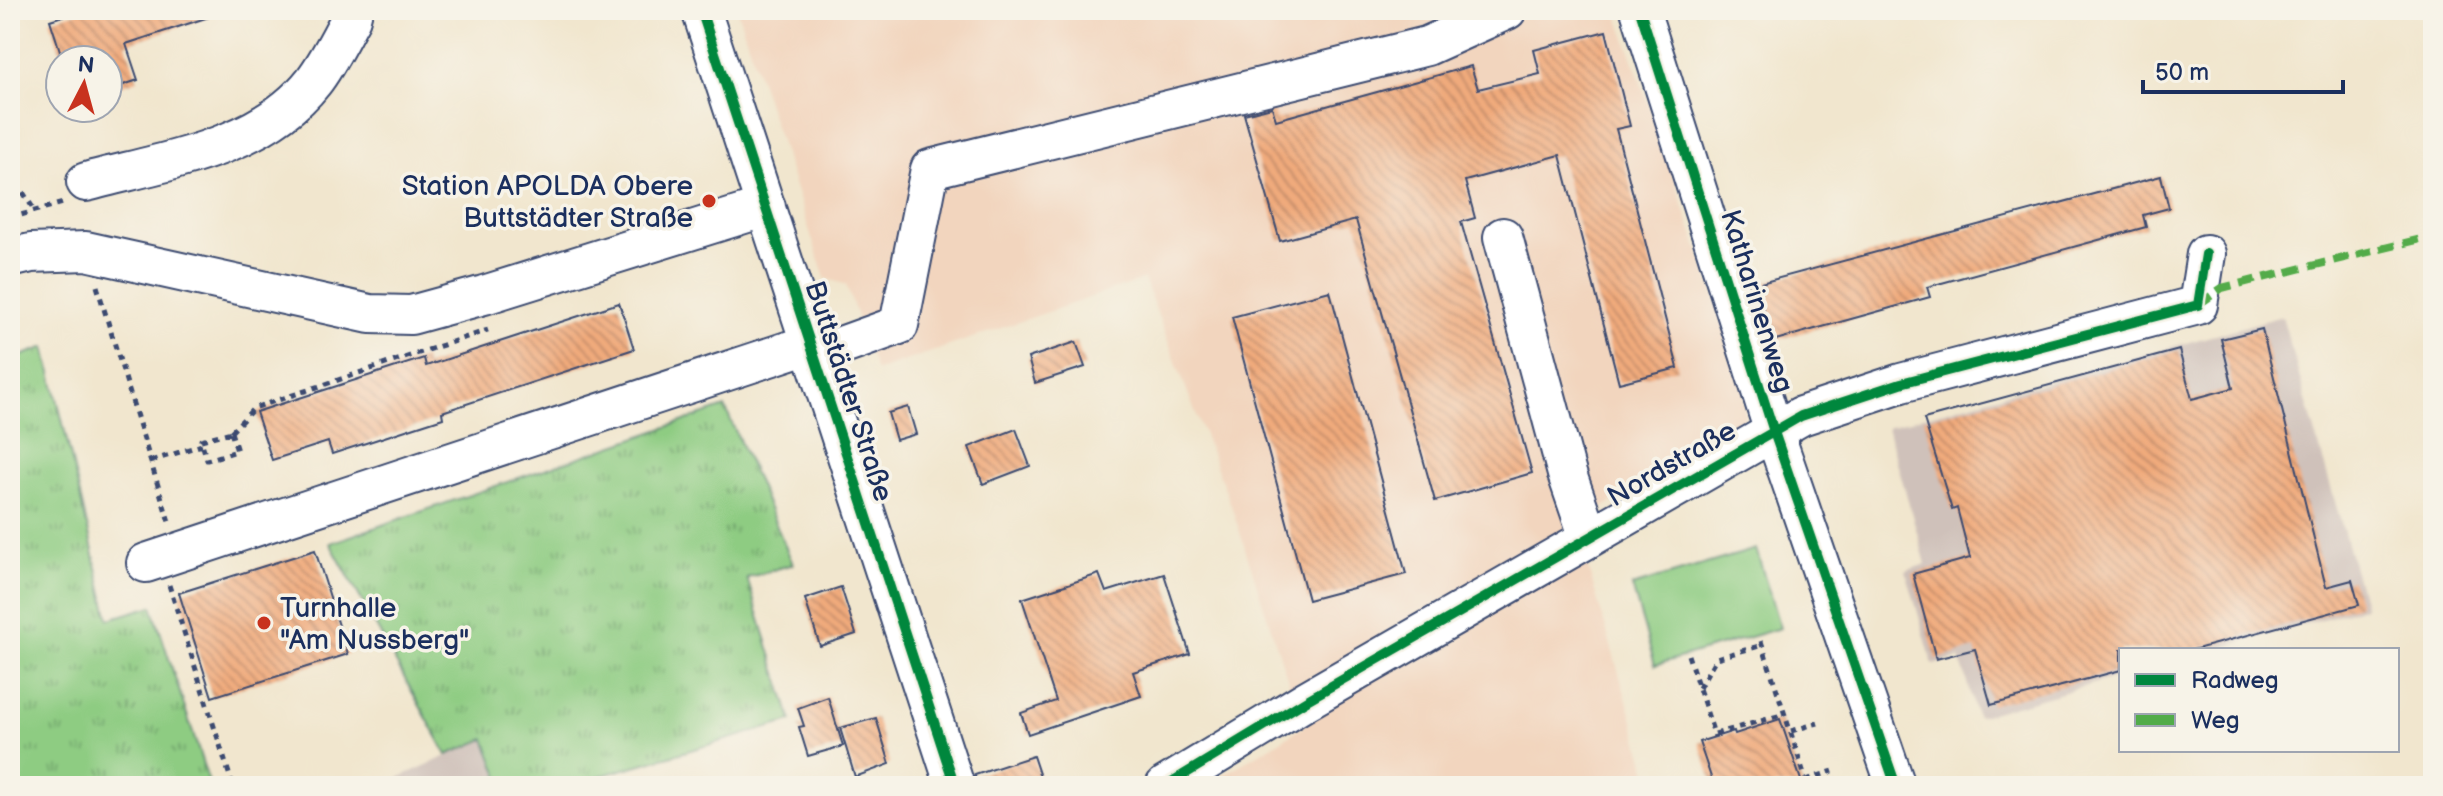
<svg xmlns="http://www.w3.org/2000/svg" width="2443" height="796" viewBox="0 0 2443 796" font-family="'Balsamiq Sans',sans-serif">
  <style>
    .built { fill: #f2d5be }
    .industrial { fill: #cfc1ba }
    .grass { fill: url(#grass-tufts); stroke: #547e70; stroke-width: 2 }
    .pitch { fill: #8ecc82; stroke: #547e70; stroke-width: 2 }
    .building { fill: url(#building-back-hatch) }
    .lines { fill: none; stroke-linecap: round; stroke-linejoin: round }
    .minor-casing { stroke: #3b4a6f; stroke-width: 42 }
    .path { stroke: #3b4a6f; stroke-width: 5; stroke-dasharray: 6 6; stroke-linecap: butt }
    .minor { stroke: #fff; stroke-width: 38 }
    .quiet { stroke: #52ab49; stroke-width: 8; stroke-dasharray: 16 8; stroke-linecap: butt }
    .cycleway-casing { stroke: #f7f3e8; stroke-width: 15 }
    .cycleway { stroke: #00873e; stroke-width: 10 }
    .poi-dot { fill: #c8321e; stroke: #f7f3e8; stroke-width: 3 }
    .labels { text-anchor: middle; stroke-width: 7; stroke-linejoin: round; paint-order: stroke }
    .poi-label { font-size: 28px; fill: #1b2f5e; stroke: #f7f3e8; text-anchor: end }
    .street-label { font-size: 28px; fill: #1b2f5e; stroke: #f7f3e8 }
  </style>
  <defs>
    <pattern id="grass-tufts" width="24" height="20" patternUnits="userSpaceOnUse" patternTransform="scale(2)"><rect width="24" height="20" fill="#8ecc82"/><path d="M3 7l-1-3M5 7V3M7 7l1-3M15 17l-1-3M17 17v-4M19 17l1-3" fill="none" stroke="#73a66e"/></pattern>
    <pattern id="building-back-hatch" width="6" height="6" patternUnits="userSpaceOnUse" patternTransform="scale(2)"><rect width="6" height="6" fill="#f0aa7c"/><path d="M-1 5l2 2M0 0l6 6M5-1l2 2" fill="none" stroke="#c28b69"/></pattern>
  </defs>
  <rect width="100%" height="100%" fill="#f7f3e8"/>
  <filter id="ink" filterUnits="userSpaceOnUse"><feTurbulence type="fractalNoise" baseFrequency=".0125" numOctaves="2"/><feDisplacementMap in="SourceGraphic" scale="16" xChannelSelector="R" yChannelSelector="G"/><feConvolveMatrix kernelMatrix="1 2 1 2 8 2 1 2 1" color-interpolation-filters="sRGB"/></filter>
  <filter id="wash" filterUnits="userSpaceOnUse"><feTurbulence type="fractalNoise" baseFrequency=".006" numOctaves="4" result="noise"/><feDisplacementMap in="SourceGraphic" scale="32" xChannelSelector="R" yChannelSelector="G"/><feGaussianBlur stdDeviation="1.8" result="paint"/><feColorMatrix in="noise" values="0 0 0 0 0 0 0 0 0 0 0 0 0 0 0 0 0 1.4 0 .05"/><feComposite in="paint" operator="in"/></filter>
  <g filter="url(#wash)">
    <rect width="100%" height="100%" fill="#f1e6ce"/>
    <!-- built -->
    <path class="built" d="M 737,10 L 1616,10 L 1744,382 L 1745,417 L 1596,512 L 1587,564 L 1652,786 L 1205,786 L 1303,727 L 1231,505 L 1144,279 L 876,371 L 846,285 L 825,278 Z"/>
    <!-- industrial -->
    <path class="industrial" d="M 2282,316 L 2365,607 L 2213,650 L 2121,650 L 2121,676 L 1977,717 L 1960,658 L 1933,665 L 1906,571 L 1926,564 L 1887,427 Z
      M 485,739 L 503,786 L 380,786 Z"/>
    <!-- grass -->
    <path class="grass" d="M 45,347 L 109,619 L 152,606 L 210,786 L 10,786 L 10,360 Z
      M 725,407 L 793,564 L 747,578 L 792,721 L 565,786 L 503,786 L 485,739 L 447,755 L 330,543 Z"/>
    <!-- pitch -->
    <path class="pitch" d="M 1756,549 L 1780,628 L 1655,665 L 1632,586 Z"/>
    <g id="blocks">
      <!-- building -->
      <path class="building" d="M 82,10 L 218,10 L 218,14 L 126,44 L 138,80 L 108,90 L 108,60 L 63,60 L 50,20 Z
        M 1606,31 L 1630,126 L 1616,129 L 1678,368 L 1619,383 L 1560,155 L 1465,181 L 1475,218 L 1461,222 L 1532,473 L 1435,501 L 1356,220 L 1280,241 L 1244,114 L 1272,107 L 1276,120 L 1471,66 L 1478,89 L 1540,74 L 1534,50 Z
        M 2161,176 L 2169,208 L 2143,215 L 2146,227 L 1927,287 L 1930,297 L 1772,341 L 1757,284 Z
        M 1330,291 L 1406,574 L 1308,600 L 1232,317 Z
        M 619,303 L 634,349 L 442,412 L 443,418 L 332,454 L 328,442 L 272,460 L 256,412 L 424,358 L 426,366 Z
        M 2262,329 L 2326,587 L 2352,580 L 2359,605 L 2193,650 L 2121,650 L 2121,670 L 1991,705 L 1975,649 L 1936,659 L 1913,574 L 1970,558 L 1957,508 L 1952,510 L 1924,419 L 2179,350 L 2192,399 L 2233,388 L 2221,339 Z
        M 1076,342 L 1085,367 L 1035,383 L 1028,358 Z
        M 908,407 L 916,434 L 896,440 L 888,413 Z
        M 1016,429 L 1030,466 L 983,484 L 969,447 Z
        M 315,550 L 348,654 L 212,697 L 179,593 Z
        M 1099,574 L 1106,592 L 1164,574 L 1190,654 L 1133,672 L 1141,696 L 1028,734 L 1021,713 L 1056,701 L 1022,599 Z
        M 841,587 L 856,634 L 820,646 L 805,599 Z
        M 828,697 L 843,746 L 808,756 L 799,727 L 804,726 L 798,708 Z
        M 876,718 L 890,764 L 855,777 L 840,728 Z
        M 1780,719 L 1803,786 L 1714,786 L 1699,742 L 1734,731 L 1735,734 Z
        M 1033,756 L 1043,786 L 976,786 L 975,775 Z"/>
    </g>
  </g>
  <g filter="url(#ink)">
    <use href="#blocks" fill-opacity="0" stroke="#3b4a6f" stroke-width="2"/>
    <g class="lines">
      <!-- minor casing -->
      <g class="minor-casing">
        <path id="minor" d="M 701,10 L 955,786
          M 1640,10 L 1774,432 L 1896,786
          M 86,182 C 164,161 260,149 313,82 C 328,63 339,39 351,18 L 353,10
          M 1503,237 L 1567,474 L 1589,538
          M 10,258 L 31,253 L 86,251 L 370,314 L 411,315 L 484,295 L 766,207
          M 813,356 L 899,325 L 930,169 L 1427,46 L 1507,10
          M 146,563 L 809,344
          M 1165,786 L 1307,700 L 1801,416 L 1901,383 L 2198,305 L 2206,254"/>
      </g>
      <!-- path -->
      <path class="path" d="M 10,105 L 10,138
        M 10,172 L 35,211
        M 10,218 L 63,203
        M 97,286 L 170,525
        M 231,432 L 254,408 L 488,330
        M 231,432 L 237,451 L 207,460 L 201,440 Z
        M 151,461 L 202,445
        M 169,585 L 233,786
        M 1761,641 L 1808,786
        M 1688,655 L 1715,737
        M 1699,688 L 1716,658 L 1763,645
        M 1791,731 L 1818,723
        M 1715,734 L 1785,714
        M 1806,780 L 1833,771
        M 1833,786 L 1836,780"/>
      <!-- minor -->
      <use href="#minor" class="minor"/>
      <!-- quiet -->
      <path class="quiet" d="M 10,190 L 19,187
        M 2198,305 L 2222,288 L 2433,236"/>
      <!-- cycleway casing -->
      <g class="cycleway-casing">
        <path id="cycleway" d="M 701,10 L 955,786
          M 1640,10 L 1774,432 L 1896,786
          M 1165,786 L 1307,700 L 1801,416 L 1901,383 L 2198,305 L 2206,254"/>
      </g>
      <!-- cycleway -->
      <use href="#cycleway" class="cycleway"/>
    </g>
  </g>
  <!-- markers -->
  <g class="poi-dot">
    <circle cx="709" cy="201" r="8"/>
    <circle cx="264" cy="623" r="8"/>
  </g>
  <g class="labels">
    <!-- poi labels -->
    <g class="poi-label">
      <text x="693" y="195">Station APOLDA Obere<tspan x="693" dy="32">Buttstädter Straße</tspan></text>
      <text x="280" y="617" text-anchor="start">Turnhalle<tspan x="280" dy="32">"Am Nussberg"</tspan></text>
    </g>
    <!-- street labels -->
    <g class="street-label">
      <text transform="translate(1758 301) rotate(73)" y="10">Katharinenweg</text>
      <text transform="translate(850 391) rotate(72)" y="10">Buttstädter Straße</text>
      <text transform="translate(1671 463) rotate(-30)" y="10">Nordstraße</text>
    </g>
  </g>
  <!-- margin -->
  <rect width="2443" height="796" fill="none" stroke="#f7f3e8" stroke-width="40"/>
  <!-- legend -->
  <rect x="2119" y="648" width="280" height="104" fill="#f7f3e8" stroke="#9fa5b1" stroke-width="2"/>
  <rect x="2135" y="674" width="40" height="12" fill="#00873e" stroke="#9fa5b1" stroke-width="2"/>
  <text x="2191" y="688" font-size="24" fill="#1b2f5e">Radweg</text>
  <rect x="2135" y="714" width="40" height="12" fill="#52ab49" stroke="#9fa5b1" stroke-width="2"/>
  <text x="2191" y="728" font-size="24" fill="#1b2f5e">Weg</text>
  <!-- north arrow -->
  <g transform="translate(84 84) rotate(6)"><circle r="38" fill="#f7f3e8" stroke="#9fa5b1" stroke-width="2"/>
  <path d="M0-6L14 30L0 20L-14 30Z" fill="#c8321e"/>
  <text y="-12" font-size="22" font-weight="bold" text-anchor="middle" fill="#1b2f5e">N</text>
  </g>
  <!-- scale -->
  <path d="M2143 80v12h200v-12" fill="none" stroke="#1b2f5e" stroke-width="4"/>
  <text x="2155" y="80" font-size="24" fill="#1b2f5e" stroke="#f7f3e8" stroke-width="6" paint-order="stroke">50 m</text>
</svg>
